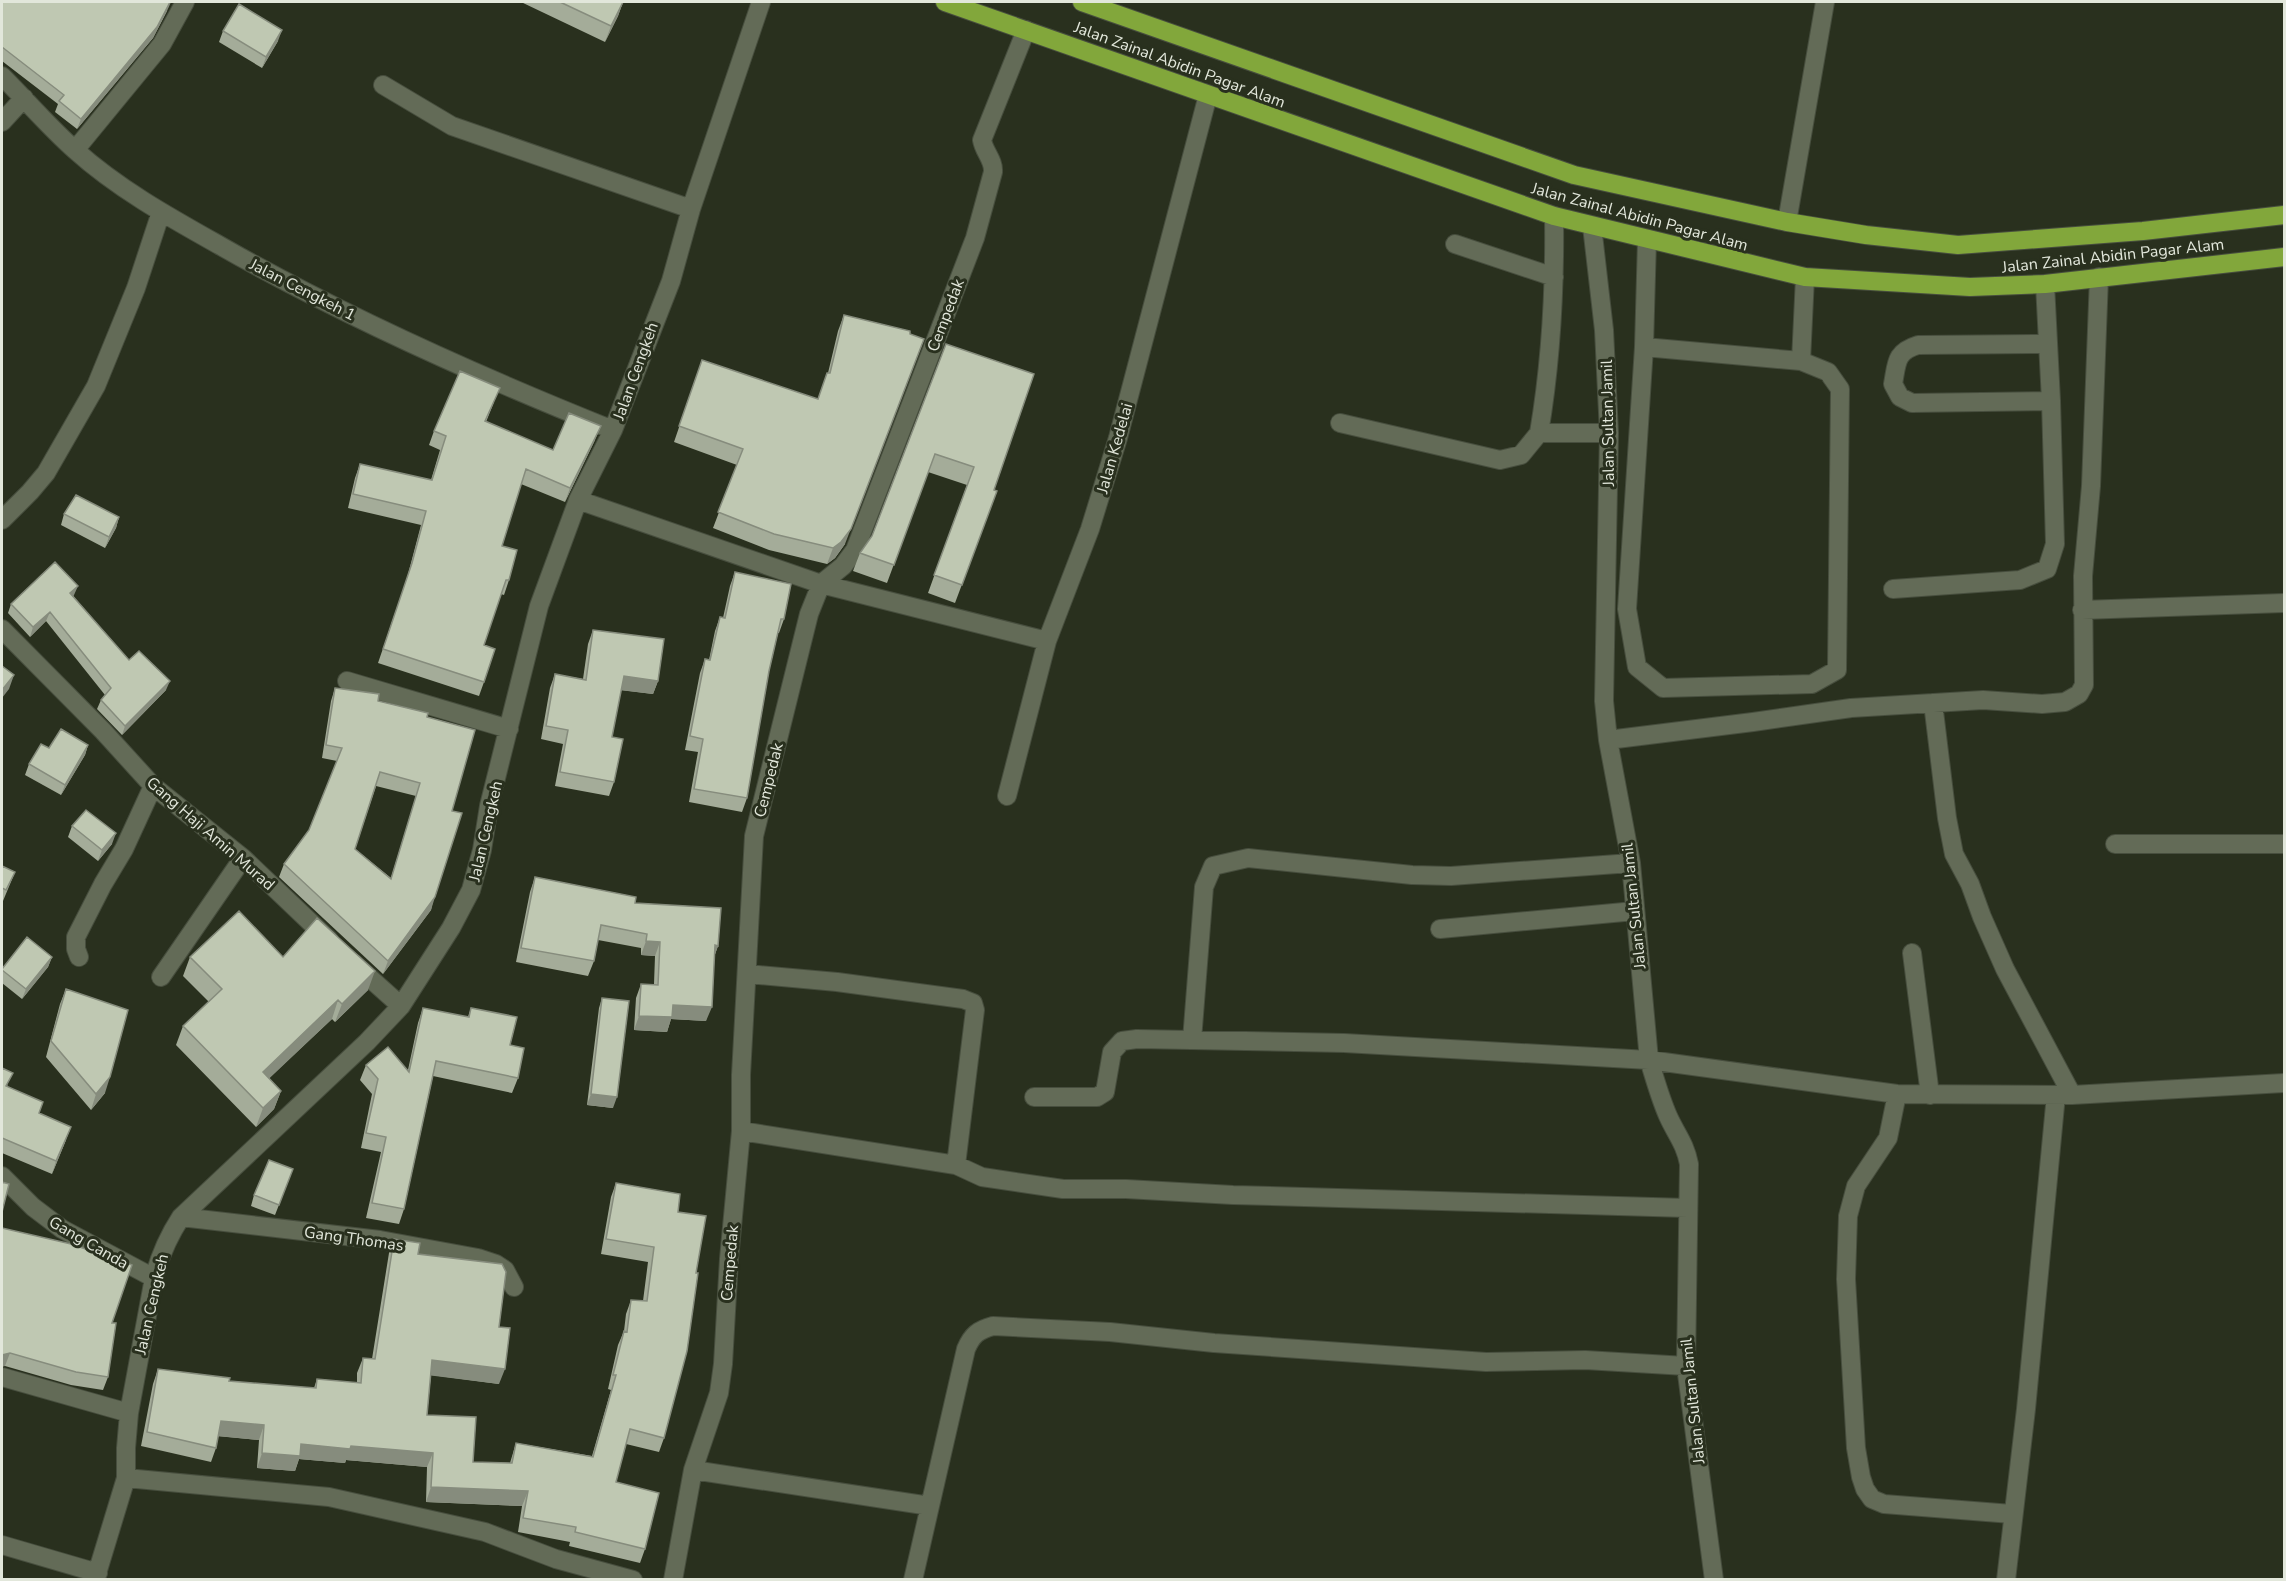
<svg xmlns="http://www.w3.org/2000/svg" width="2286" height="1581" viewBox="0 0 2286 1581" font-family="'Nunito Sans',sans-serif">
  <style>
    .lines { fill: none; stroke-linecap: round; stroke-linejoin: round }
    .minor-casing { stroke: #474e3e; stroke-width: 20 }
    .highway-casing { stroke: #474e3e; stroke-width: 20 }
    .minor { stroke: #636b57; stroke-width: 18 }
    .highway { stroke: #82a73b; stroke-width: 18 }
    .wall { fill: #a4ac99; fill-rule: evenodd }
    .shaded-wall { fill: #868c7d }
    .building { fill: #bfc8b2; stroke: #868c7d; stroke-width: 1.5; fill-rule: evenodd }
    .labels { text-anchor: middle; stroke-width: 6; stroke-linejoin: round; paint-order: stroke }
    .street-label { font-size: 16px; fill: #e2e7db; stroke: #29301e }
  </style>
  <rect width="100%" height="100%" fill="#29301e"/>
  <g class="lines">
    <!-- minor casing -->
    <g class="minor-casing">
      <path id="minor" d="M 2,76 C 26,100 49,127 75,150 C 117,188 169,217 219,245 C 345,317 478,376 613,430
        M 383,85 L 452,126 L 691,209
        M 2,122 L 24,98
        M 75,150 L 162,44 L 185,2
        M 1554,216 C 1555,288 1551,362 1539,433 L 1609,433
        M 1787,222 L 1825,2
        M 1592,226 L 1604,330 L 1609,433 L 1604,701 L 1608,740 L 1631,863 L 1649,1060 C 1655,1079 1660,1098 1668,1116 C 1676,1134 1685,1143 1689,1164 L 1686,1366 L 1714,1580
        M 1455,244 L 1554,277
        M 2048,344 L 1918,345 C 1895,352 1897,363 1893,384 L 1900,397 L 1912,403 L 2051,401
        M 1644,347 L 1801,361 L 1828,372 L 1840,389 L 1837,670 L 1812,684 L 1663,688 L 1637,667 L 1627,609 L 1644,347 L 1647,240
        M 1801,361 L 1805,277
        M 1340,423 L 1500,460 L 1521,455 L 1539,433
        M 578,500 L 821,584 L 1047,641
        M 2,520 L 30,492 L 46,473 L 96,386 L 136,288 L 161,212
        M 1893,589 L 2020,580 L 2047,569 L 2055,544 L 2051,401 L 2045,284
        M 2082,610 L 2284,603
        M 2,629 L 103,731 L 153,786 L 243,858 L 329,940
        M 347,681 L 509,729
        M 1933,703 L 1947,818 L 1954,854 L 1970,884 L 1982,917 L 2005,969 L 2072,1095
        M 1608,740 L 1753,722 L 1851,708 L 1983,700 L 2042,704 L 2065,702 L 2079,694 L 2084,685 L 2083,576 L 2091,486 L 2099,277
        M 1007,796 L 1047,641 L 1090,529 L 1118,438 L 1208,95
        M 2115,844 L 2284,844
        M 1440,929 L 1635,911
        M 1912,953 L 1930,1095
        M 79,957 L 76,949 L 76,937 L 103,884 L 124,849 L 153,786
        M 353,963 L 401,1006
        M 748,974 L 837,982 L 963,999 L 973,1003 L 975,1010 L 956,1165
        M 161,977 L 243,858
        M 1192,1040 L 1204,887 L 1213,866 L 1248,858 L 1412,875 L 1451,876 L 1631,863
        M 1897,1094 L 1888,1138 L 1856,1186 L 1848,1216 L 1846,1279 L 1856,1448 L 1861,1477 L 1865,1489 L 1872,1499 L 1884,1504 L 2012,1514
        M 1034,1097 L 1097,1097 L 1105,1092 L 1112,1052 L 1122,1041 L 1137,1039 L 1344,1043 L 1649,1060 L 1897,1094 L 2072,1095 L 2284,1083
        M 741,1131 L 956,1165 L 982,1177 L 1063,1189 L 1126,1189 L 1233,1195 L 1687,1208
        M 2,1176 L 33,1207 L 62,1229 L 154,1278
        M 181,1217 L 380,1240 L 478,1258 L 496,1264 L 505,1270 L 514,1287
        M 2,1377 L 129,1413
        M 693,1470 L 930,1506
        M 126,1478 L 329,1497 L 485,1532 L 556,1559 L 633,1580
        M 2,1545 L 98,1573
        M 95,1580 L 126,1478 L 126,1448 L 129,1413 L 154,1278 C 160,1255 168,1237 181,1217 L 367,1042 L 401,1006 L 451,928 L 471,890 L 482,850 L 489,806 L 539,606 L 578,500 L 613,430 L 671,281 L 691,209 L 761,2
        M 673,1580 L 693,1470 L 719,1393 L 723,1364 L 729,1259 L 741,1131 L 741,1075 L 754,836 L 809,614 L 821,584 L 843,566 L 855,550 L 975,238 L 993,172 C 994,160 984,152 982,140 L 1026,30
        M 913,1580 L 966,1349 C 972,1335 978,1330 993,1326 L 1110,1332 L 1214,1343 L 1486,1362 L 1585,1360 L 1686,1366
        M 2006,1580 L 2026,1409 L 2056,1095"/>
    </g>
    <!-- highway casing -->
    <g class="highway-casing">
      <path id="highway" d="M 945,2 L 1554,216 L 1805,277 L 1970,287 L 2045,284 L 2284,257
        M 1082,2 L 1574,175 L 1787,222 L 1866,235 L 1958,245 L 2143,231 L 2284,215"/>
    </g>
    <!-- minor -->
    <use href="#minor" class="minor"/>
    <!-- highway -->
    <use href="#highway" class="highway"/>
  </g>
  <!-- wall -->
  <path class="wall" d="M 2,2 L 167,11 L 153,38 L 77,129 L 55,112 L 58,104 L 2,61 Z
    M 521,2 L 623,2 L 618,16 L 605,42 Z
    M 223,31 L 278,41 L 262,68 L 219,42 Z
    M 844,315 L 845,544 L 835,558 L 827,564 L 769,550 L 713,528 L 737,465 L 674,442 L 702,360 L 818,399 L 828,373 L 838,331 Z
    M 946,344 L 994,490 L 997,491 L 955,603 L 928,593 L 967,485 L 928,472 L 887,583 L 853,571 L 860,553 L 872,536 Z
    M 494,402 L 486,422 L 553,450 L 595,440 L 565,502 L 521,484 L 502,546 L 509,580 L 504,595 L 501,594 L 484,645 L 484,682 L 479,696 L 378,663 L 407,578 L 421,525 L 348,508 L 355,478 L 360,464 L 431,480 L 440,450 L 429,445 L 434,431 Z
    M 64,514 L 119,517 L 116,528 L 105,548 L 61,525 Z
    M 735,572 L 784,619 L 779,633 L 778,633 L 769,671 L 747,798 L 742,812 L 689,802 L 698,752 L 685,750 L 700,673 L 705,659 L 709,660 L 715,631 L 720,617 L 723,618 L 730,586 Z
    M 74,595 L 73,596 L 129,660 L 166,690 L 122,735 L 97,709 L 101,700 L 105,695 L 46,621 L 30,637 L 8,613 L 11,604 Z
    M 593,630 L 658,681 L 653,694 L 621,690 L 612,737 L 614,782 L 609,796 L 555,786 L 563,744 L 541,739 L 550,688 L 555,674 L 583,679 L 588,644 Z
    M 335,688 L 427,717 L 452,811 L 431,910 L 383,974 L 279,877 L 284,864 L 309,830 L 337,761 L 322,758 L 331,701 ZM 376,786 L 416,796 L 391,878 L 355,849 Z
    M 88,745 L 85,755 L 61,795 L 25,775 L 29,764 L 49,748 Z
    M 72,826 L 112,844 L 98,861 L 68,837 Z
    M 2,866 L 15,872 L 3,901 L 2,900 Z
    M 535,877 L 635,903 L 718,946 L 714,957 L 706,1021 L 671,1019 L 667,1032 L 634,1030 L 636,998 L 641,984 L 654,984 L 655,956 L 641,955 L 641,948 L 598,940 L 594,961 L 588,976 L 516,962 L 530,892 Z
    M 52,957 L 48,967 L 22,999 L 2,983 L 2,969 Z
    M 190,957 L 283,957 L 368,990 L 335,1022 L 332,1019 L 269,1078 L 281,1091 L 274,1109 L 256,1127 L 176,1045 L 183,1026 L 209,1002 L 183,976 Z
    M 66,989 L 105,1093 L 91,1110 L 46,1057 L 60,1004 Z
    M 602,998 L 613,1108 L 587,1105 L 599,1008 Z
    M 423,1008 L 468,1017 L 471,1008 L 510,1045 L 518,1078 L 512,1093 L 433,1076 L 404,1209 L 399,1224 L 366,1218 L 381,1152 L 361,1148 L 372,1094 L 360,1080 L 366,1065 L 408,1070 L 418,1023 Z
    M 2,1068 L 8,1087 L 43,1102 L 39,1113 L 66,1140 L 52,1174 L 2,1153 Z
    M 293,1169 L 275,1215 L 251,1206 L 254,1195 Z
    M 616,1183 L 678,1212 L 664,1438 L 659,1452 L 626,1444 L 616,1482 L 645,1549 L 640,1563 L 569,1546 L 570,1542 L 518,1532 L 522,1506 L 426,1502 L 427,1467 L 346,1460 L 345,1463 L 299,1459 L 295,1471 L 257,1468 L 259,1440 L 218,1436 L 216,1448 L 211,1462 L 141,1446 L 153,1384 L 158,1369 L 229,1381 L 314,1388 L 317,1379 L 357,1383 L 357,1373 L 363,1358 L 372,1359 L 389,1253 L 394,1239 L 418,1254 L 499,1327 L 499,1384 L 431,1375 L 427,1415 L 473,1462 L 510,1463 L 516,1443 L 592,1456 L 611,1390 L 608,1389 L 618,1345 L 624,1331 L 626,1314 L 631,1300 L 643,1301 L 648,1262 L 601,1254 L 611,1197 Z
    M 2,1228 L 112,1323 L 108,1377 L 103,1390 L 71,1385 L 5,1366 Z"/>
  <!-- shaded-wall -->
  <path class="shaded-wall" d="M 171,2 L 167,11 L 153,38 L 77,129 L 81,119 Z
    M 623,2 L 618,16 L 605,42 L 611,26 Z
    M 282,30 L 278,41 L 262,68 L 266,57 Z
    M 924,339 L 845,544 L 835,558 L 827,564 L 833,548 Z
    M 601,426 L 595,440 L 565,502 L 570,488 Z
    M 119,517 L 116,528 L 105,548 L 109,537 Z
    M 78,586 L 74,595 L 67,602 L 70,593 Z
    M 50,612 L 46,621 L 30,637 L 33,627 Z
    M 14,675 L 9,689 L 2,698 L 2,690 Z
    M 624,676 L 658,681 L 653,694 L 619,690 Z
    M 170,681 L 166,690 L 122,735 L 125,726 Z
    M 88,745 L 85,755 L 61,795 L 65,785 Z
    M 116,833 L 112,844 L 98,861 L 102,850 Z
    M 435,897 L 431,910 L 383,974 L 388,961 Z
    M 646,941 L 660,942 L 655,956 L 641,955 Z
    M 715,945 L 718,946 L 713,960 Z
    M 52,957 L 48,967 L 22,999 L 26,989 Z
    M 375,971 L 368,990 L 335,1022 L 342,1004 Z
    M 338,1000 L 332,1019 L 256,1091 L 263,1072 Z
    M 673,1005 L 712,1007 L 706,1021 L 671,1019 L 667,1032 L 634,1030 L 639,1016 Z
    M 110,1077 L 105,1093 L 91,1110 L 96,1094 Z
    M 281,1091 L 274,1109 L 256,1127 L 263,1108 Z
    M 591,1094 L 617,1097 L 613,1108 L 587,1105 Z
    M 71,1127 L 66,1140 L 52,1174 L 56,1161 Z
    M 10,1353 L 5,1366 L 2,1367 L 2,1355 Z
    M 432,1360 L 505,1369 L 499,1384 L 427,1375 Z
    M 221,1421 L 264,1425 L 259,1440 L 216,1436 Z
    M 301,1444 L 351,1446 L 433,1453 L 427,1467 L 346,1460 L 345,1463 L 299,1459 L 295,1471 L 257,1468 L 262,1453 Z
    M 431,1487 L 528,1491 L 522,1506 L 426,1502 Z"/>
  <!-- building -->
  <path class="building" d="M 2,2 L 170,2 L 157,27 L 81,119 L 59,101 L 64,95 L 2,47 Z
    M 560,2 L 623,2 L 611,26 Z
    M 239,4 L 282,30 L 266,57 L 223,31 Z
    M 844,315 L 910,331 L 910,334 L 924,339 L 851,529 L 841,542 L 833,548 L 774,534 L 718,512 L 743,449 L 679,426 L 702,360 L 818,399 L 827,373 L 830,373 Z
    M 946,344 L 1034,374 L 994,490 L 997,491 L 962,585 L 934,575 L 974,467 L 935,454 L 894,565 L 860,553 L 872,536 Z
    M 460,371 L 500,388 L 485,421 L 553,450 L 569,413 L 601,426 L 570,488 L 526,469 L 502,546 L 517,550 L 509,580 L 506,580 L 484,645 L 495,649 L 484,682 L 383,649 L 412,563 L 426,511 L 353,494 L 360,464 L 432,480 L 446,436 L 434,431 Z
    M 76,495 L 119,517 L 109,537 L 64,514 Z
    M 55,562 L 78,586 L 70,593 L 129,660 L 139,651 L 170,681 L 125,726 L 101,700 L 111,688 L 50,612 L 33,627 L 11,604 Z
    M 735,572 L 791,584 L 784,619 L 781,619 L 769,671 L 747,798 L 694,789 L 703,739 L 690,736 L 705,659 L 710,660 L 720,617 L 725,618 Z
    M 593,630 L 664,639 L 658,681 L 624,676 L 612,737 L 623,739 L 614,782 L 560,772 L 568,730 L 546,726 L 555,674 L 586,680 Z
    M 2,666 L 14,675 L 2,690 Z
    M 335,688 L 379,694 L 378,701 L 428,713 L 427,717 L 475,730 L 452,811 L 462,813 L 435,897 L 388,961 L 284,864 L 309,830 L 342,748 L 326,745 ZM 380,772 L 420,783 L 391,879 L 355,849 Z
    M 61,729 L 88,745 L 65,785 L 29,764 L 41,744 L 49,748 Z
    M 86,810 L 116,833 L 102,850 L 72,826 Z
    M 2,866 L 15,872 L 6,890 L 2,888 Z
    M 535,877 L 636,897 L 635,903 L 721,908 L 718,946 L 715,945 L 712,1007 L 673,1005 L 672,1017 L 639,1016 L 641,984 L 658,985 L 660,942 L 646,941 L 647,934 L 601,925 L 594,961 L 521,948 Z
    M 239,911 L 283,957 L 317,918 L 375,971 L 342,1004 L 338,1000 L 263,1072 L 281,1091 L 263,1108 L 183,1026 L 222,989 L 190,957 Z
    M 27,937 L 52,957 L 26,989 L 2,970 L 2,969 Z
    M 66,989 L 128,1010 L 110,1077 L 96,1094 L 51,1041 Z
    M 602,998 L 629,1001 L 617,1097 L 591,1094 Z
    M 423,1008 L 469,1017 L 471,1008 L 517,1017 L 510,1045 L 524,1048 L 518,1078 L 436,1061 L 404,1209 L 372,1203 L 386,1137 L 366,1133 L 378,1079 L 366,1065 L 388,1047 L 409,1072 Z
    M 2,1068 L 13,1073 L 6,1086 L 43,1102 L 39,1113 L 71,1127 L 56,1161 L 2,1138 Z
    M 269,1160 L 293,1169 L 279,1205 L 254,1195 Z
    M 2,1182 L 9,1184 L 2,1212 Z
    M 616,1183 L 680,1194 L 678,1212 L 706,1216 L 696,1273 L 698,1273 L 687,1351 L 664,1438 L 630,1429 L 616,1482 L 659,1493 L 645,1549 L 575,1532 L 576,1527 L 523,1518 L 528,1491 L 431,1487 L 433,1453 L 351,1446 L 350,1449 L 301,1444 L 300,1456 L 262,1453 L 264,1425 L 221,1421 L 216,1448 L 147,1432 L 158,1369 L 230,1378 L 229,1381 L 316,1388 L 317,1379 L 361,1383 L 363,1358 L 375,1359 L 394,1239 L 420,1243 L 418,1254 L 502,1264 L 506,1272 L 499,1327 L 510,1328 L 505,1369 L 432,1360 L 427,1415 L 476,1417 L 473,1462 L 512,1463 L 516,1443 L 593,1457 L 616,1375 L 613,1375 L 624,1331 L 627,1332 L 631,1300 L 647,1301 L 654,1247 L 606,1239 Z
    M 2,1228 L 71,1244 L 132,1265 L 112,1323 L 116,1323 L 108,1377 L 76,1372 L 10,1353 L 2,1355 Z"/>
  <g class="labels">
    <!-- street labels -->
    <g class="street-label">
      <text transform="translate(1180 64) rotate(20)" y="6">Jalan Zainal Abidin Pagar Alam</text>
      <text transform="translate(1640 216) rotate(15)" y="6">Jalan Zainal Abidin Pagar Alam</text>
      <text transform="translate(2113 255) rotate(-6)" y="6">Jalan Zainal Abidin Pagar Alam</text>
      <text transform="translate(303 289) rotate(27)" y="6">Jalan Cengkeh 1</text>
      <text transform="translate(945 315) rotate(-69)" y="6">Cempedak</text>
      <text transform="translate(635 371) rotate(-70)" y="6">Jalan Cengkeh</text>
      <text transform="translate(1607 423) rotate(-91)" y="6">Jalan Sultan Jamil</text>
      <text transform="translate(1114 448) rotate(-74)" y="6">Jalan Kedelai</text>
      <text transform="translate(768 780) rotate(-76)" y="6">Cempedak</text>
      <text transform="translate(485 831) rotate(-77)" y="6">Jalan Cengkeh</text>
      <text transform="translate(211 833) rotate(41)" y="6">Gang Haji Amin Murad</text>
      <text transform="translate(1633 906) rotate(-96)" y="6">Jalan Sultan Jamil</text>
      <text transform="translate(354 1238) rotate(8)" y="6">Gang Thomas</text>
      <text transform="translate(89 1242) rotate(30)" y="6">Gang Canda</text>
      <text transform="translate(729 1263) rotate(-85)" y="6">Cempedak</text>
      <text transform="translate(151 1304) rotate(-77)" y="6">Jalan Cengkeh</text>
      <text transform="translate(1692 1401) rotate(-96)" y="6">Jalan Sultan Jamil</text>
    </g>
  </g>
  <!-- border -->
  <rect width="2286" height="1581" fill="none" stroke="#e2e7db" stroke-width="6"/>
</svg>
